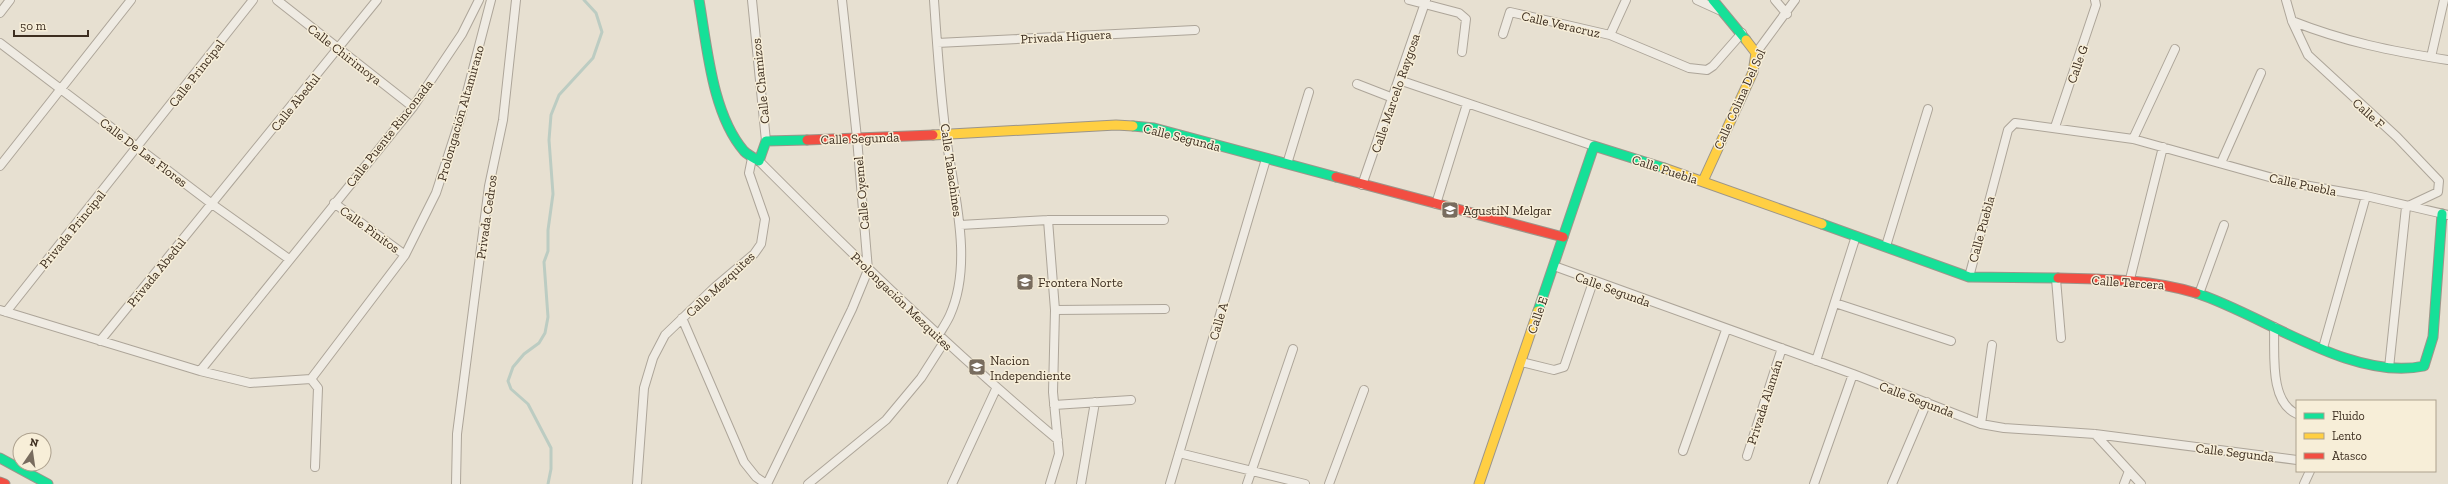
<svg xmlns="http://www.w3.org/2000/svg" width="2448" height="484" viewBox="0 0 2448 484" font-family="'Zilla Slab',serif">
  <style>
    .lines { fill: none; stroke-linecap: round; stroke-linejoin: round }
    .stream { stroke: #bcccc2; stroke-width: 3 }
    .street-casing { stroke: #ada599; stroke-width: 10 }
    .fast-casing { stroke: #9c958a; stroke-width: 11 }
    .slow-casing { stroke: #9c958a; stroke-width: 11 }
    .jam-casing { stroke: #9c958a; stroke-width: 11 }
    .street { stroke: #efebe3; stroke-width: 8 }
    .fast { stroke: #16e098; stroke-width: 9 }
    .slow { stroke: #ffcf43; stroke-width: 9 }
    .jam { stroke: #f24e42; stroke-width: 9 }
    .labels { text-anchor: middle; stroke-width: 3; stroke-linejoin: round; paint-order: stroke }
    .street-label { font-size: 13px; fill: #3d2e20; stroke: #f7eed8 }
    .poi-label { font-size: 13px; fill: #3d2e20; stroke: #f7eed8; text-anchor: start }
  </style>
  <rect width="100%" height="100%" fill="#e7e0d1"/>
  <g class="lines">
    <!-- stream -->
    <path class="stream" d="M 548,484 L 551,469 L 551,448 L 528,404 L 511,389 L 508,381 L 513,367 L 524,354 L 539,343 L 545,333 L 548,317 L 544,262 L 548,251 L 548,230 L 553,194 L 549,140 L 551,115 L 559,95 L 593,58 L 602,32 L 596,13 L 584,0"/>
    <!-- street casing -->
    <g class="street-casing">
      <path id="street" d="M 277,0 L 413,107
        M 752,0 L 766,141
        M 934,0 C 937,45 940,91 946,136 C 953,191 974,262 950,315 C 947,322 942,329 938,336
        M 1409,0 L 1459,13 L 1466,19 L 1462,52
        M 1697,0 L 1719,10
        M 1775,0 L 1787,14
        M 2286,0 L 2292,21 L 2308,55 L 2397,137 L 2439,181 L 2438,192 L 2406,207 L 2389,368
        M 0,13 L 10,0
        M 2292,21 C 2345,42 2391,51 2448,60
        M 1503,34 L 1510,12 L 1610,35 L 1689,68 L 1707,70 L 1713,66 L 1742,33
        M 1610,35 L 1626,0
        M 0,43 L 212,204 L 289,259
        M 937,43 L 1195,30
        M 1756,53 L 1795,0
        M 2431,57 L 2444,0
        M 1399,80 L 1594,146
        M 1357,84 L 1393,98
        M 2055,127 L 2096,5 L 2095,0
        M 2133,139 L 2175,49
        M 759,161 C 856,258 953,352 1058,440
        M 2221,163 L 2261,73
        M 1287,164 L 1309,92
        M 0,166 L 131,0
        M 1362,185 L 1426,0
        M 334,203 L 405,255
        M 1436,204 L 1467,104
        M 1048,220 L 1055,310 L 1053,392 L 1059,454 L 1050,484
        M 960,225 L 1048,220 L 1164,220
        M 1886,246 L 1928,109
        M 1554,266 L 1853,374 L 1981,424 L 2004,428 L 2095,434 L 2297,460
        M 1969,277 L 2008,130 L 2015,123 L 2133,139 L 2287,182 L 2366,196 L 2448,215
        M 2056,279 L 2061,338
        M 2130,279 L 2163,147
        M 2199,294 L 2224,225
        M 1835,303 L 1951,341
        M 0,310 L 200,371 L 250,383 L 311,379
        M 1055,310 L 1165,309
        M 6,312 L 253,0
        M 682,318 L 744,462 L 756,477 L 766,484
        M 2274,327 C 2275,353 2269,402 2297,414
        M 100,341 L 377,0
        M 2323,348 L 2366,196
        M 1816,361 L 1856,236
        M 1521,362 L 1554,370 L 1564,367 L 1593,282
        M 200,371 L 413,107 L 462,34 L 479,0
        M 311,379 L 405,255 L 436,193 L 460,119 L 491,0
        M 311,379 L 318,388 L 315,467
        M 1054,405 L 1131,400
        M 1981,424 L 1992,345
        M 2095,434 L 2141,484
        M 1683,451 L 1726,330
        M 1179,453 L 1305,484
        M 1747,456 L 1782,348
        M 456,484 L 457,434 L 489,186 L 503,120 L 516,0
        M 637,484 L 644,388 L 653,358 L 665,335 L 715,287 L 754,254 L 761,244 L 765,219 L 749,173 L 752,158
        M 767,484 L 852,309 L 868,270 L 857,138 L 842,0
        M 808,484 L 886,420 L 921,378 L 944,342
        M 952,484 L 996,389
        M 1081,484 L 1095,402
        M 1170,484 L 1266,159
        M 1247,484 L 1293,349
        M 1329,484 L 1364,390
        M 1814,484 L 1853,374
        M 1892,484 L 1927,402
        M 2124,484 L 2129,471
        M 2304,484 L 2310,471"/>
    </g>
    <!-- fast casing -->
    <g class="fast-casing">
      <path id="fast" d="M 699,0 C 707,46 712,114 744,151 C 748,155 754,158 759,161 L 766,141 L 807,140
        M 1713,0 L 1746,40
        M 1133,126 L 1154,128 L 1336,177
        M 1822,224 L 1969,277 L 2058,278
        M 2196,293 C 2262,314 2352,382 2424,366 L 2433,337 L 2442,214
        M 1538,311 L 1594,146 L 1664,168
        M 0,458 L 48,484"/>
    </g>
    <!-- slow casing -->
    <g class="slow-casing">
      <path id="slow" d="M 933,135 L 1116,125 L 1133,126
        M 1664,168 L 1822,224
        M 1703,181 L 1753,72 L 1756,53 L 1746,40
        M 1479,484 L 1538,311"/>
    </g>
    <!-- jam casing -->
    <g class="jam-casing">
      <path id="jam" d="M 807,140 L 933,135
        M 1336,177 L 1563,237
        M 2058,278 C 2105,279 2150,279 2196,293
        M 0,482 L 5,484"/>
    </g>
    <!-- street -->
    <use href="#street" class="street"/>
    <!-- fast -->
    <use href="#fast" class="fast"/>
    <!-- slow -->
    <use href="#slow" class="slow"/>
    <!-- jam -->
    <use href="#jam" class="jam"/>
  </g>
  <!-- icons -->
  <defs>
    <g id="school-square" transform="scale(0.9)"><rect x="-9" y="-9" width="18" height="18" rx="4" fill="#786c5e" stroke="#f7eed8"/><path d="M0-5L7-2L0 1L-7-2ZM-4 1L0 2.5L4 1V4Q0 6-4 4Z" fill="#fff"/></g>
  </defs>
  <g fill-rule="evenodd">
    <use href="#school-square" x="1450" y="210"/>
    <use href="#school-square" x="1025" y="282"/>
    <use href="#school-square" x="977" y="367"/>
  </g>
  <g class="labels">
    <!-- street labels -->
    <g class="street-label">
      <text transform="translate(1561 24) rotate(13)" y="5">Calle Veracruz</text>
      <text transform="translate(1066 36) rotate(-3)" y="5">Privada Higuera</text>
      <text transform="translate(345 54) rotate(38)" y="5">Calle Chirimoya</text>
      <text transform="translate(2077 64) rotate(-71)" y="5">Calle G</text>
      <text transform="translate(196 73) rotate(-52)" y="5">Calle Principal</text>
      <text transform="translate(760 81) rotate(-96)" y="5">Calle Chamizos</text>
      <text transform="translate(1395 93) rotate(-71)" y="5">Calle Marcelo Raygosa</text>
      <text transform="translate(1739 99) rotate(-66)" y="5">Calle Colina Del Sol</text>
      <text transform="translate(295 102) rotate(-51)" y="5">Calle Abedul</text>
      <text transform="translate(460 113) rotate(-74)" y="5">Prolongación Altamirano</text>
      <text transform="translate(2369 113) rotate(42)" y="5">Calle F</text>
      <text transform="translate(389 133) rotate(-52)" y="5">Calle Puente Rinconada</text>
      <text transform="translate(1182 137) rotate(14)" y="5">Calle Segunda</text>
      <text transform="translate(860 138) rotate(-2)" y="5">Calle Segunda</text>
      <text transform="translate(144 152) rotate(37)" y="5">Calle De Las Flores</text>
      <text transform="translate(1665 169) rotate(18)" y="5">Calle Puebla</text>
      <text transform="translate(952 170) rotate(82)" y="5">Calle Tabachines</text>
      <text transform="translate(2303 184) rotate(12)" y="5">Calle Puebla</text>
      <text transform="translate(861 193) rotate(-95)" y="5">Calle Oyemel</text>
      <text transform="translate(486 217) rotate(-82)" y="5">Privada Cedros</text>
      <text transform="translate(72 229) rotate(-51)" y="5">Privada Principal</text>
      <text transform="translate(370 229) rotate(36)" y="5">Calle Pinitos</text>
      <text transform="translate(1981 229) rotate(-75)" y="5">Calle Puebla</text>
      <text transform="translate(156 272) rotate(-51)" y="5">Privada Abedul</text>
      <text transform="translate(2128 282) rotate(4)" y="5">Calle Tercera</text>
      <text transform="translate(720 284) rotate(-43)" y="5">Calle Mezquites</text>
      <text transform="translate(1613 289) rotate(20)" y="5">Calle Segunda</text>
      <text transform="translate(902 301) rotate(44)" y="5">Prolongación Mezquites</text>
      <text transform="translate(1537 315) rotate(-71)" y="5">Calle E</text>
      <text transform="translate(1218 321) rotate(-74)" y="5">Calle A</text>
      <text transform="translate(1917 399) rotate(21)" y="5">Calle Segunda</text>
      <text transform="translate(1764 402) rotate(-72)" y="5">Privada Alamán</text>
      <text transform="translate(2235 452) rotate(7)" y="5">Calle Segunda</text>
    </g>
    <!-- poi labels -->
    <g class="poi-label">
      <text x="1463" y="215">AgustiN Melgar</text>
      <text x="1038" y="287">Frontera Norte</text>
      <text x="990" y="365">Nacion<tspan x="990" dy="15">Independiente</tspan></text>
    </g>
  </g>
  <!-- legend -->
  <rect x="2296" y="400" width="140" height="72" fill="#f7eed8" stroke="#ada18e"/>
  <rect x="2304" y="413" width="20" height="6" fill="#16e098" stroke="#ada18e"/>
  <text x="2332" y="420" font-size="12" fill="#3d2e20">Fluido</text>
  <rect x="2304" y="433" width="20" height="6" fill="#ffcf43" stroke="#ada18e"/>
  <text x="2332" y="440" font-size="12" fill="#3d2e20">Lento</text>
  <rect x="2304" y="453" width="20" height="6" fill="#f24e42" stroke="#ada18e"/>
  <text x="2332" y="460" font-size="12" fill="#3d2e20">Atasco</text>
  <!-- north arrow -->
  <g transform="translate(32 452) rotate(13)"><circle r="19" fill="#f7eed8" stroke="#ada18e"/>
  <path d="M0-3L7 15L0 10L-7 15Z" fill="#786c5e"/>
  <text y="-6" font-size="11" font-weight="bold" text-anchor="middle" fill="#3d2e20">N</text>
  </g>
  <!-- scale -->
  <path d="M14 30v6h74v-6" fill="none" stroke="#3d2e20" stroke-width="2"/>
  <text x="20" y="30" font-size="12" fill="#3d2e20" stroke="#f7eed8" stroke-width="3" paint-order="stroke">50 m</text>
</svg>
